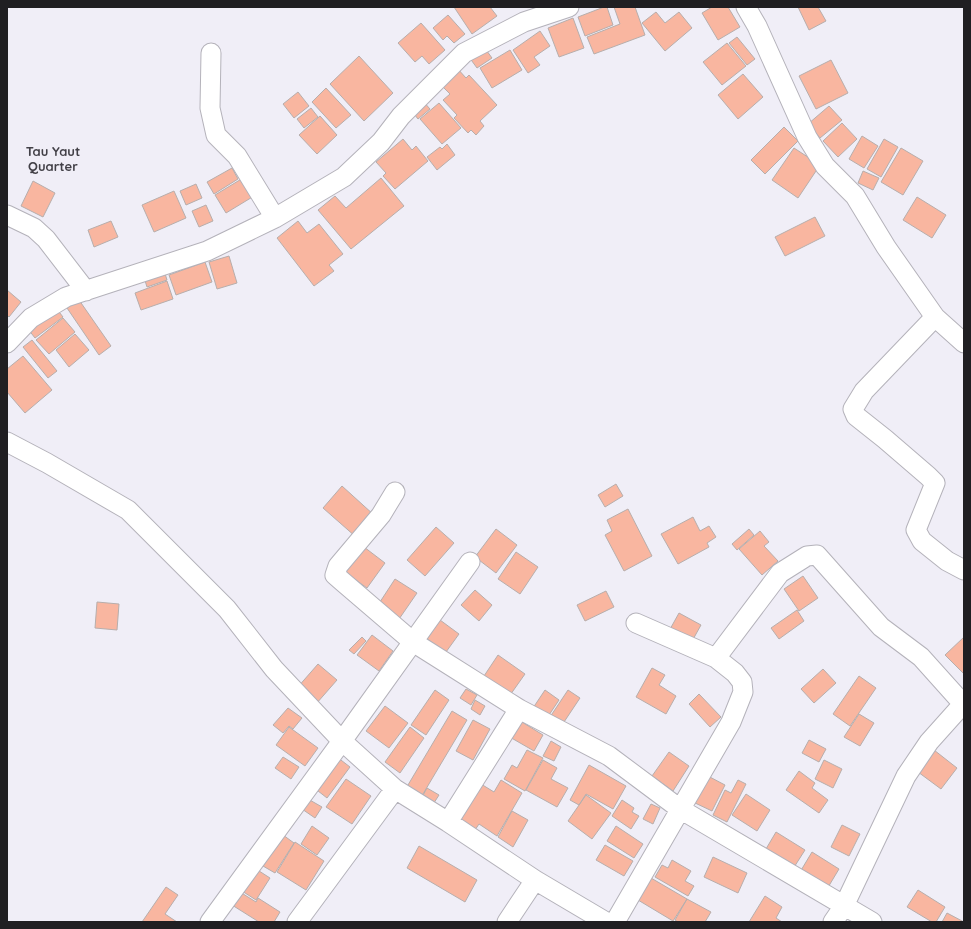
<svg xmlns="http://www.w3.org/2000/svg" width="971" height="929" viewBox="0 0 971 929" font-family="Quicksand,sans-serif">
  <style>
    .building { fill: #f9b6a0; stroke: #b7aeac }
    .lines { fill: none; stroke-linecap: round; stroke-linejoin: round }
    .minor-casing { stroke: #b4b2ba; stroke-width: 21 }
    .minor { stroke: #fff; stroke-width: 19 }
    .labels { text-anchor: middle; stroke-width: 3; stroke-linejoin: round; paint-order: stroke }
    .neighbourhood-label { font-size: 13px; font-weight: bold; fill: #424047; stroke: #f0eef7 }
  </style>
  <rect width="100%" height="100%" fill="#f0eef7"/>
  <!-- building -->
  <path class="building" d="M 454,7 L 490,7 L 497,16 L 472,34 Z
    M 604,7 L 607,7 L 613,25 L 585,36 L 578,17 Z
    M 614,7 L 635,7 L 645,35 L 594,54 L 587,37 L 620,24 Z
    M 712,7 L 728,7 L 740,27 L 718,40 L 702,13 Z
    M 798,7 L 818,7 L 826,21 L 809,30 Z
    M 656,12 L 665,23 L 679,12 L 692,28 L 665,51 L 642,23 Z
    M 448,15 L 465,34 L 454,43 L 447,36 L 443,40 L 433,28 Z
    M 573,18 L 584,48 L 559,57 L 548,28 Z
    M 421,23 L 445,50 L 429,64 L 422,56 L 415,62 L 398,43 Z
    M 540,31 L 550,46 L 534,57 L 540,65 L 528,73 L 513,50 Z
    M 737,37 L 755,59 L 747,65 L 729,43 Z
    M 727,43 L 746,66 L 722,85 L 703,62 Z
    M 484,47 L 492,58 L 477,68 L 469,57 Z
    M 510,50 L 522,70 L 492,88 L 480,68 Z
    M 359,56 L 393,93 L 364,121 L 330,84 Z
    M 831,60 L 848,93 L 816,109 L 799,76 Z
    M 457,68 L 466,78 L 469,75 L 497,105 L 480,121 L 484,126 L 476,135 L 471,130 L 468,133 L 454,118 L 457,115 L 443,100 L 450,94 L 440,84 Z
    M 743,74 L 763,97 L 738,119 L 718,95 Z
    M 326,88 L 351,115 L 336,128 L 312,102 Z
    M 298,92 L 309,106 L 294,118 L 283,104 Z
    M 422,100 L 430,109 L 418,119 L 411,110 Z
    M 439,103 L 461,128 L 442,144 L 420,119 Z
    M 829,106 L 842,120 L 820,138 L 808,124 Z
    M 311,108 L 318,117 L 304,128 L 297,119 Z
    M 320,116 L 337,135 L 317,154 L 299,135 Z
    M 842,123 L 857,139 L 838,157 L 823,141 Z
    M 784,127 L 798,141 L 765,174 L 751,160 Z
    M 862,136 L 878,146 L 864,168 L 849,159 Z
    M 403,139 L 412,150 L 416,146 L 428,161 L 395,189 L 383,176 L 386,173 L 376,162 Z
    M 884,139 L 898,147 L 881,177 L 867,169 Z
    M 447,144 L 455,155 L 437,170 L 427,157 L 440,147 L 442,149 Z
    M 794,148 L 820,165 L 798,198 L 772,180 Z
    M 901,148 L 923,161 L 903,195 L 881,182 Z
    M 232,168 L 238,179 L 214,194 L 207,182 Z
    M 863,171 L 879,178 L 873,190 L 858,183 Z
    M 248,175 L 259,193 L 226,213 L 215,195 Z
    M 381,178 L 404,206 L 351,249 L 318,210 L 335,196 L 346,208 Z
    M 33,181 L 55,193 L 43,217 L 21,206 Z
    M 196,184 L 202,198 L 186,205 L 180,191 Z
    M 174,191 L 186,218 L 154,232 L 142,205 Z
    M 917,197 L 946,215 L 932,238 L 903,220 Z
    M 206,205 L 213,221 L 199,227 L 192,211 Z
    M 815,217 L 825,236 L 785,256 L 775,237 Z
    M 111,221 L 118,237 L 94,247 L 88,230 Z
    M 298,221 L 307,233 L 319,224 L 343,254 L 329,265 L 334,271 L 314,286 L 277,238 Z
    M 229,256 L 237,283 L 217,289 L 209,262 Z
    M 205,262 L 212,282 L 176,295 L 169,275 Z
    M 163,267 L 167,280 L 147,287 L 143,274 Z
    M 167,281 L 173,299 L 141,310 L 135,293 Z
    M 7,290 L 21,302 L 9,317 L 7,315 Z
    M 79,300 L 111,346 L 99,355 L 67,308 Z
    M 56,308 L 63,317 L 35,338 L 28,329 Z
    M 63,318 L 75,332 L 49,354 L 36,340 Z
    M 75,334 L 89,350 L 69,367 L 56,350 Z
    M 32,340 L 57,371 L 48,378 L 23,347 Z
    M 23,356 L 52,390 L 25,413 L 7,392 L 7,369 Z
    M 616,484 L 623,496 L 605,507 L 598,495 Z
    M 342,486 L 374,515 L 356,537 L 323,508 Z
    M 628,509 L 652,556 L 624,571 L 605,535 L 612,531 L 607,520 Z
    M 693,517 L 700,531 L 709,526 L 716,537 L 707,543 L 709,547 L 678,564 L 661,534 Z
    M 436,527 L 454,543 L 425,576 L 407,560 Z
    M 496,529 L 517,545 L 496,573 L 475,557 Z
    M 749,529 L 754,535 L 737,550 L 732,544 Z
    M 760,531 L 769,542 L 764,546 L 778,561 L 762,575 L 739,549 Z
    M 364,547 L 385,563 L 367,588 L 345,572 Z
    M 516,552 L 538,567 L 520,594 L 498,579 Z
    M 803,576 L 818,598 L 799,611 L 784,589 Z
    M 395,579 L 417,593 L 397,622 L 376,608 Z
    M 475,590 L 492,605 L 479,621 L 461,605 Z
    M 606,591 L 614,607 L 585,621 L 577,605 Z
    M 97,602 L 119,604 L 117,630 L 95,628 Z
    M 797,610 L 804,621 L 779,639 L 771,628 Z
    M 679,613 L 701,625 L 691,643 L 669,631 Z
    M 440,620 L 459,634 L 446,652 L 427,639 Z
    M 372,635 L 393,651 L 379,671 L 357,655 Z
    M 362,637 L 366,641 L 354,654 L 349,650 Z
    M 964,637 L 964,674 L 945,655 Z
    M 498,655 L 525,674 L 508,698 L 482,679 Z
    M 318,664 L 337,680 L 316,704 L 297,688 Z
    M 652,668 L 665,675 L 659,685 L 676,696 L 666,714 L 636,697 Z
    M 823,669 L 836,683 L 814,703 L 801,689 Z
    M 859,676 L 876,688 L 850,726 L 833,714 Z
    M 466,689 L 477,695 L 471,705 L 460,698 Z
    M 435,690 L 449,700 L 426,735 L 411,725 Z
    M 545,690 L 559,700 L 547,718 L 533,708 Z
    M 568,690 L 580,698 L 562,725 L 550,717 Z
    M 699,694 L 721,717 L 710,727 L 689,704 Z
    M 475,700 L 485,706 L 480,715 L 471,709 Z
    M 385,706 L 408,723 L 389,748 L 366,731 Z
    M 288,708 L 302,718 L 293,729 L 289,726 L 283,733 L 273,725 Z
    M 452,711 L 467,720 L 420,799 L 405,790 Z
    M 859,714 L 874,723 L 860,746 L 844,737 Z
    M 517,719 L 543,735 L 534,751 L 508,736 Z
    M 473,720 L 490,729 L 473,760 L 456,751 Z
    M 289,727 L 318,748 L 305,766 L 276,745 Z
    M 410,727 L 424,738 L 400,773 L 385,762 Z
    M 809,740 L 826,749 L 819,762 L 802,753 Z
    M 551,741 L 561,747 L 554,761 L 543,756 Z
    M 527,750 L 543,758 L 525,791 L 504,779 L 512,765 L 517,768 Z
    M 934,750 L 957,768 L 941,789 L 918,772 Z
    M 669,752 L 689,766 L 673,791 L 652,776 Z
    M 283,757 L 299,767 L 291,779 L 275,768 Z
    M 337,757 L 350,767 L 327,798 L 313,787 Z
    M 543,760 L 557,768 L 551,779 L 568,788 L 557,807 L 526,790 Z
    M 824,760 L 842,769 L 833,788 L 815,779 Z
    M 589,765 L 626,786 L 613,809 L 586,794 L 579,805 L 570,800 Z
    M 799,771 L 815,783 L 812,788 L 828,800 L 819,813 L 786,790 Z
    M 706,775 L 725,785 L 712,811 L 693,802 Z
    M 346,779 L 371,796 L 352,824 L 326,807 Z
    M 501,780 L 522,793 L 497,836 L 479,824 L 473,833 L 456,823 L 481,784 L 494,792 Z
    M 738,780 L 746,784 L 727,822 L 713,815 L 725,790 L 731,793 Z
    M 427,788 L 439,795 L 432,806 L 421,799 Z
    M 746,794 L 770,810 L 757,831 L 732,815 Z
    M 586,795 L 611,813 L 592,839 L 568,821 Z
    M 308,799 L 322,807 L 315,818 L 302,809 Z
    M 622,800 L 634,808 L 632,812 L 639,816 L 631,829 L 612,816 Z
    M 651,804 L 660,808 L 653,824 L 643,819 Z
    M 512,811 L 528,820 L 513,847 L 498,837 Z
    M 842,825 L 860,834 L 849,856 L 831,847 Z
    M 312,826 L 329,838 L 317,855 L 301,844 Z
    M 616,826 L 643,844 L 634,858 L 607,841 Z
    M 776,832 L 805,850 L 791,872 L 763,854 Z
    M 283,835 L 294,843 L 275,873 L 263,866 Z
    M 295,842 L 324,861 L 306,890 L 277,872 Z
    M 605,845 L 633,861 L 624,876 L 596,860 Z
    M 419,846 L 477,880 L 465,902 L 407,868 Z
    M 812,852 L 839,869 L 827,889 L 800,872 Z
    M 713,857 L 747,873 L 738,893 L 704,877 Z
    M 672,860 L 691,871 L 685,881 L 694,886 L 688,896 L 655,877 L 662,865 L 668,868 Z
    M 256,869 L 270,878 L 256,900 L 242,891 Z
    M 651,878 L 687,899 L 673,921 L 638,900 Z
    M 166,887 L 178,895 L 165,914 L 177,922 L 142,922 Z
    M 918,890 L 945,907 L 936,922 L 932,922 L 907,907 Z
    M 240,892 L 256,902 L 258,898 L 280,912 L 274,922 L 259,922 L 232,905 Z
    M 765,896 L 782,907 L 776,918 L 782,922 L 749,922 Z
    M 687,899 L 711,912 L 705,922 L 678,922 L 675,920 Z
    M 947,913 L 964,922 L 942,922 Z"/>
  <g class="lines">
    <!-- minor casing -->
    <g class="minor-casing">
      <path id="minor" d="M 746,7 L 757,26 L 807,137 L 825,166 L 855,196 L 886,247 L 935,317 L 964,343
        M 211,53 L 210,108 L 216,135 L 237,156 L 275,218
        M 7,215 L 34,228 L 46,239 L 86,291
        M 935,317 L 864,391 L 853,409 L 856,416 L 885,439 L 928,476 L 935,483 L 916,530 L 922,541 L 947,561 L 964,570
        M 7,343 L 31,318 L 66,297 L 207,251 L 275,218 L 344,177 L 381,142 L 401,116 L 464,53 L 524,22 L 569,7
        M 7,442 L 47,463 L 128,510 L 227,609 L 274,669 L 342,741 L 395,789 L 448,822 L 535,880 L 606,922
        M 395,492 L 381,515 L 338,566 L 335,575 L 343,582 L 413,642 L 519,709 L 609,756 L 680,809 L 872,922
        M 716,658 L 780,573 L 807,556 L 817,555 L 881,627 L 921,657 L 964,705
        M 448,822 L 519,709
        M 210,922 L 342,741 L 470,562
        M 297,922 L 395,789
        M 507,922 L 535,880
        M 615,922 L 731,722 L 743,692 L 742,682 L 735,673 L 716,658 L 636,623
        M 833,922 L 844,906 L 906,776 L 929,742 L 963,704"/>
    </g>
    <!-- minor -->
    <use href="#minor" class="minor"/>
  </g>
  <g class="labels">
    <!-- neighbourhood labels -->
    <g class="neighbourhood-label">
      <text x="53" y="156">Tau Yaut<tspan x="53" dy="15">Quarter</tspan></text>
    </g>
  </g>
  <!-- border -->
  <rect width="971" height="929" fill="none" stroke="#201f22" stroke-width="16"/>
</svg>
